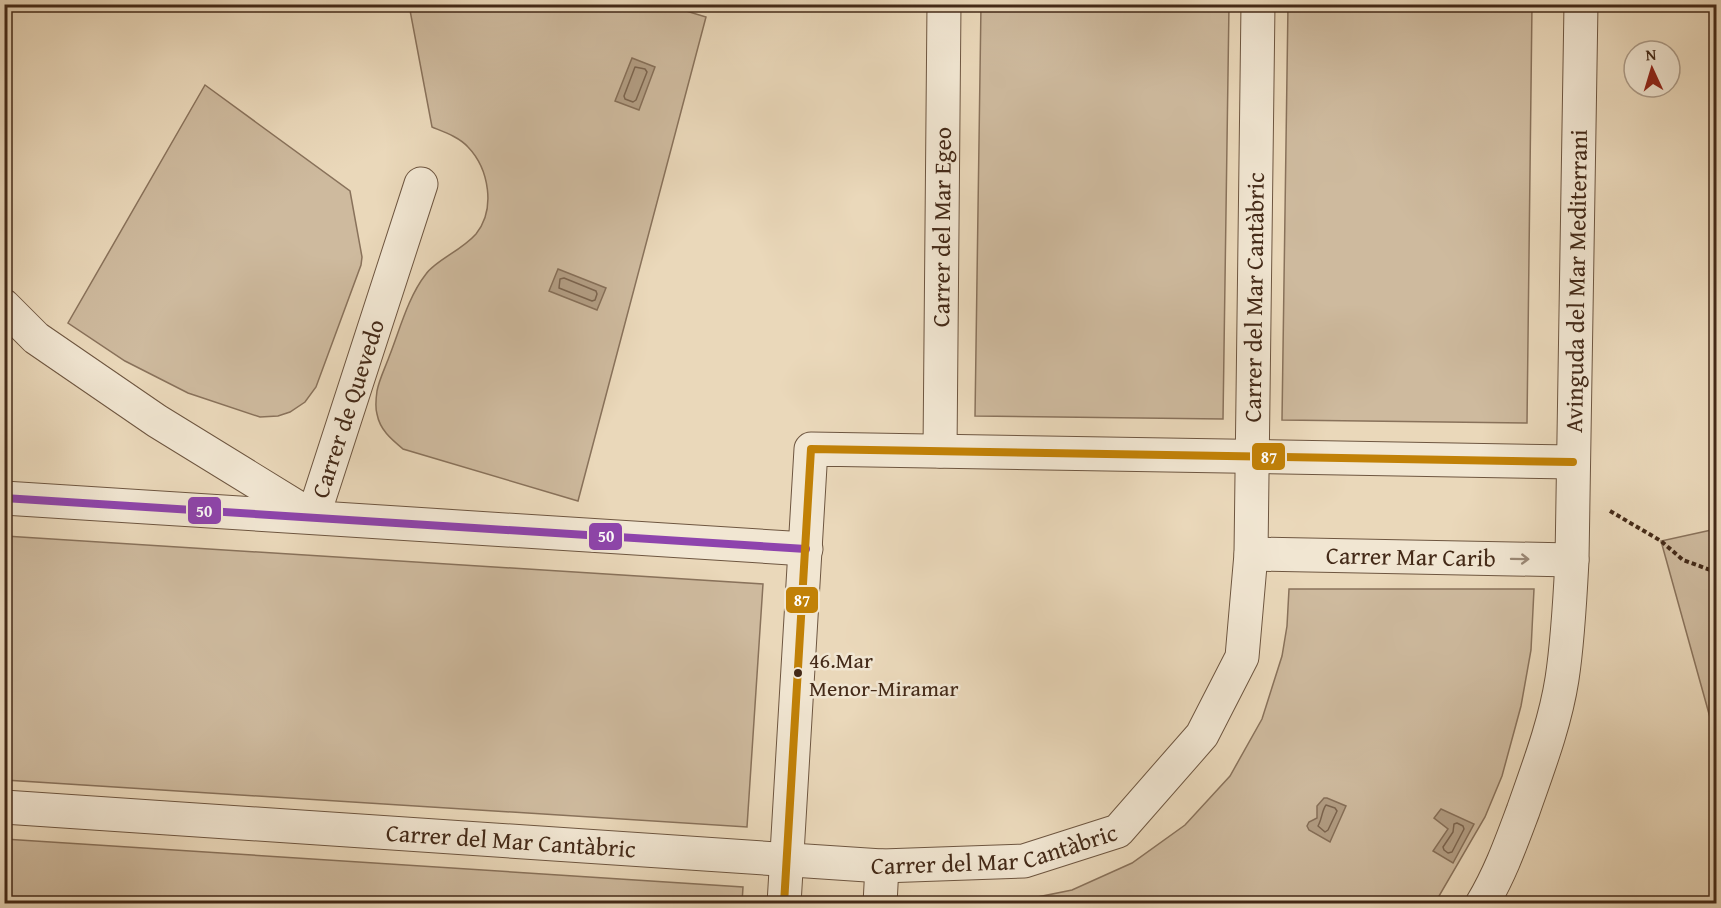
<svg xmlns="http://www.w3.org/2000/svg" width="1721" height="908" viewBox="0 0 1721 908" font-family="'Gentium Book Plus',serif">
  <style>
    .green { fill: #ceba9e; stroke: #89725b; stroke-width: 1.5 }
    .water { fill: #b29d83; stroke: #866f58; stroke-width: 1.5 }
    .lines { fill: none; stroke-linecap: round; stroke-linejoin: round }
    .shore { stroke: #7b644e; stroke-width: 1.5 }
    .minor-casing { stroke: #6e5640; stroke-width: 35 }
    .path { stroke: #442a18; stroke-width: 4; stroke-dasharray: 4.5 3; stroke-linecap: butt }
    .minor { stroke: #f1e6d2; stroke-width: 33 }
    .bus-1-casing { stroke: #f1e6d2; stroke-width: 12 }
    .bus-2-casing { stroke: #f1e6d2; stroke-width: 12 }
    .bus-1 { stroke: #8e44ad; stroke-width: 8 }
    .bus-2 { stroke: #c18107; stroke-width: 8 }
    .oneway { stroke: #9a8875 }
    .bus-dot { fill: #442a18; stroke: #f1e6d2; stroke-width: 2 }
    .labels { text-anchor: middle; stroke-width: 5; stroke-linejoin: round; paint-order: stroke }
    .bus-label { font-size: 22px; fill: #442a18; stroke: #f1e6d2; text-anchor: start }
    .street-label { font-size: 24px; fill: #442a18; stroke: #f1e6d2 }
    .line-badge { stroke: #f1e6d2; stroke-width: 2 }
    .badge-label { font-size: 16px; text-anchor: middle; font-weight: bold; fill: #fff }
  </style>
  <rect width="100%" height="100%" fill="#ead8ba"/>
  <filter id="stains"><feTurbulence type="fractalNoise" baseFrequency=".00333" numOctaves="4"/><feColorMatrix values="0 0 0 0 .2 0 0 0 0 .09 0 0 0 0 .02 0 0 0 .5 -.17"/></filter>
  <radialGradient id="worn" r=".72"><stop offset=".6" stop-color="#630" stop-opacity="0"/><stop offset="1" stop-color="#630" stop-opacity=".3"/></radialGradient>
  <!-- green -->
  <path class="green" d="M 663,4 L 706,17 L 578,501 L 403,449 C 391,439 380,430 377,414 C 375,407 376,398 377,391 C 379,380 385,368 389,357 C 400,329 408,297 426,274 C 436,260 461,251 476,234 C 496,209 489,169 468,147 C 459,137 444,132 432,127 L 409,5 Z
    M 981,5 L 1229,5 L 1223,419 L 975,416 Z
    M 1288,5 L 1532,5 L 1527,423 L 1282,420 Z
    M 205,85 L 350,191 L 362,257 L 361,265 L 316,387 L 305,402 L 290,412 L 278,416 L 260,417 L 188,393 L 125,361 L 68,323 Z
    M 1716,529 L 1716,739 L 1661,541 Z
    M 5,536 L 763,584 L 747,827 L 5,780 Z
    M 1289,589 L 1534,589 L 1531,650 L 1521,706 L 1502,776 L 1485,817 L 1435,903 L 926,904 L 1008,903 L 1072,890 L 1132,863 L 1185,825 L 1230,776 L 1262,719 L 1282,656 L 1287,626 Z
    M 4,839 L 743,887 L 742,903 L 5,903 Z"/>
  <!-- water -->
  <path class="water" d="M 632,58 L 655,67 L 639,110 L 615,101 Z
    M 558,269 L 606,288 L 597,310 L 549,291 Z
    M 1324,798 L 1327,798 L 1346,806 L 1330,842 L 1309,830 L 1307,826 L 1309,822 L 1317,818 L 1317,806 Z
    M 1441,809 L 1474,824 L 1453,863 L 1433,851 L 1448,829 L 1434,818 Z"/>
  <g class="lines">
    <!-- shore -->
    <path class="shore" d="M 635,67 L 645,69 L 647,72 L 636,100 L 633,102 L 625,99 L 624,96 Z
      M 564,278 L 596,291 L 597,294 L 595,300 L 592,301 L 559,288 L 560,279 Z
      M 1326,805 L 1335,808 L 1337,811 L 1328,830 L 1325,832 L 1318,826 C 1322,819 1322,810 1326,805 Z
      M 1457,823 L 1463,826 L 1464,829 L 1452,852 L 1448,853 L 1444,850 L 1443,847 L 1453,832 L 1454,824 Z"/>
    <!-- minor casing -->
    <g class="minor-casing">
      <g id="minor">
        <path id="s1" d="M 4,306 L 36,338 L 157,421 L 313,517 L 421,184"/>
        <path id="s2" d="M 940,451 L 944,4"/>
        <path d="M 4,498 L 806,549"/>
        <path id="s3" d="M 1251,554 L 1572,560"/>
        <path id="s4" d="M 4,807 L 882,866 L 1024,861 L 1118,831 L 1202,735 L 1242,657 L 1251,554 L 1258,4"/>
        <path d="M 784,904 L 811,449 L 1573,462"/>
        <path d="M 880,904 L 882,866"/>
        <path id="s5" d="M 1482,904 C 1500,874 1511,843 1523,811 C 1538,768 1555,724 1562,679 C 1568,640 1570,599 1572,560 L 1581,4"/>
      </g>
    </g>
    <!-- path -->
    <path class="path" d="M 1610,511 L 1661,541 L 1683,560 L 1716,572"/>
    <!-- minor -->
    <use href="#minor" class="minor"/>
    <!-- bus-1 casing -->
    <g class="bus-1-casing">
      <path id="bus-1" d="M 4,498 L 806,549"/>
    </g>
    <!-- bus-2 casing -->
    <g class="bus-2-casing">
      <path id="bus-2" d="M 784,904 L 811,449 L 1573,462"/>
    </g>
    <!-- bus-1 -->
    <use href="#bus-1" class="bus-1"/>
    <!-- bus-2 -->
    <use href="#bus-2" class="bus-2"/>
  </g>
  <!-- one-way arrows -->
  <defs><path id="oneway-shaft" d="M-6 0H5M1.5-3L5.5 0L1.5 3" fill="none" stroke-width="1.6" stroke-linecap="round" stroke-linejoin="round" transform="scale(1.5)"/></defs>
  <use class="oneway" href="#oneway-shaft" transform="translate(1520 559) rotate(1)"/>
  <!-- markers -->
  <circle class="bus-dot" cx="798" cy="673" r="5"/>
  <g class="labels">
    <!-- bus labels -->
    <g class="bus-label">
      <text x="809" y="668">46.Mar<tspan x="809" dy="28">Menor-Miramar</tspan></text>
    </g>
    <!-- street labels -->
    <g class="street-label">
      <text dy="8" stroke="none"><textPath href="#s2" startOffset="224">Carrer del Mar Egeo</textPath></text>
      <text dy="8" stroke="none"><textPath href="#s5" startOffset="638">Avinguda del Mar Mediterrani</textPath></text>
      <text dy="8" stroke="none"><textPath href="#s4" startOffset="1696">Carrer del Mar Cantàbric</textPath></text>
      <text dy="8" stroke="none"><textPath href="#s1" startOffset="489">Carrer de Quevedo</textPath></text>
      <text dy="8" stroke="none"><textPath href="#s3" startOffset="160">Carrer Mar Carib</textPath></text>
      <text dy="8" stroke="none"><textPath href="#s4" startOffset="508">Carrer del Mar Cantàbric</textPath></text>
      <text dy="8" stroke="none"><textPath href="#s4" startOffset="994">Carrer del Mar Cantàbric</textPath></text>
    </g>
  </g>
  <g class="line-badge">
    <rect x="1251" y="442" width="35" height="29" rx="6" fill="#c18107"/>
    <rect x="187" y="496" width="35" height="29" rx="6" fill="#8e44ad"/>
    <rect x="588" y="522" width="35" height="29" rx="6" fill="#8e44ad"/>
    <rect x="785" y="586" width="34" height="28" rx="6" fill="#c18107"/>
  </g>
  <g class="badge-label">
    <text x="1269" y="463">87</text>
    <text x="204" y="517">50</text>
    <text x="606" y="542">50</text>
    <text x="802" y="606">87</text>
  </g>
  <!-- margin -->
  <rect width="1721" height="908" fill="none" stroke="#ead8ba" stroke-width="24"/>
  <rect x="6" y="6" width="1709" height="896" fill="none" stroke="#442a18" stroke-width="3"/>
  <rect x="12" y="12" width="1697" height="884" fill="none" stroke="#442a18" stroke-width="1.5"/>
  <!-- north arrow -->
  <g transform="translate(1652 69) rotate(356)"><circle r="28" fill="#f1e6d2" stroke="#ac9b88" stroke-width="1.5"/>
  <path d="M0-4.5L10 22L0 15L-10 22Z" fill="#8f2418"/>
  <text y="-9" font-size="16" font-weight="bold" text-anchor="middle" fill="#442a18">N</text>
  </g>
  <rect width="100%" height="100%" filter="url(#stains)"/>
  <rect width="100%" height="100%" fill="url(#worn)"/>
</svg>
